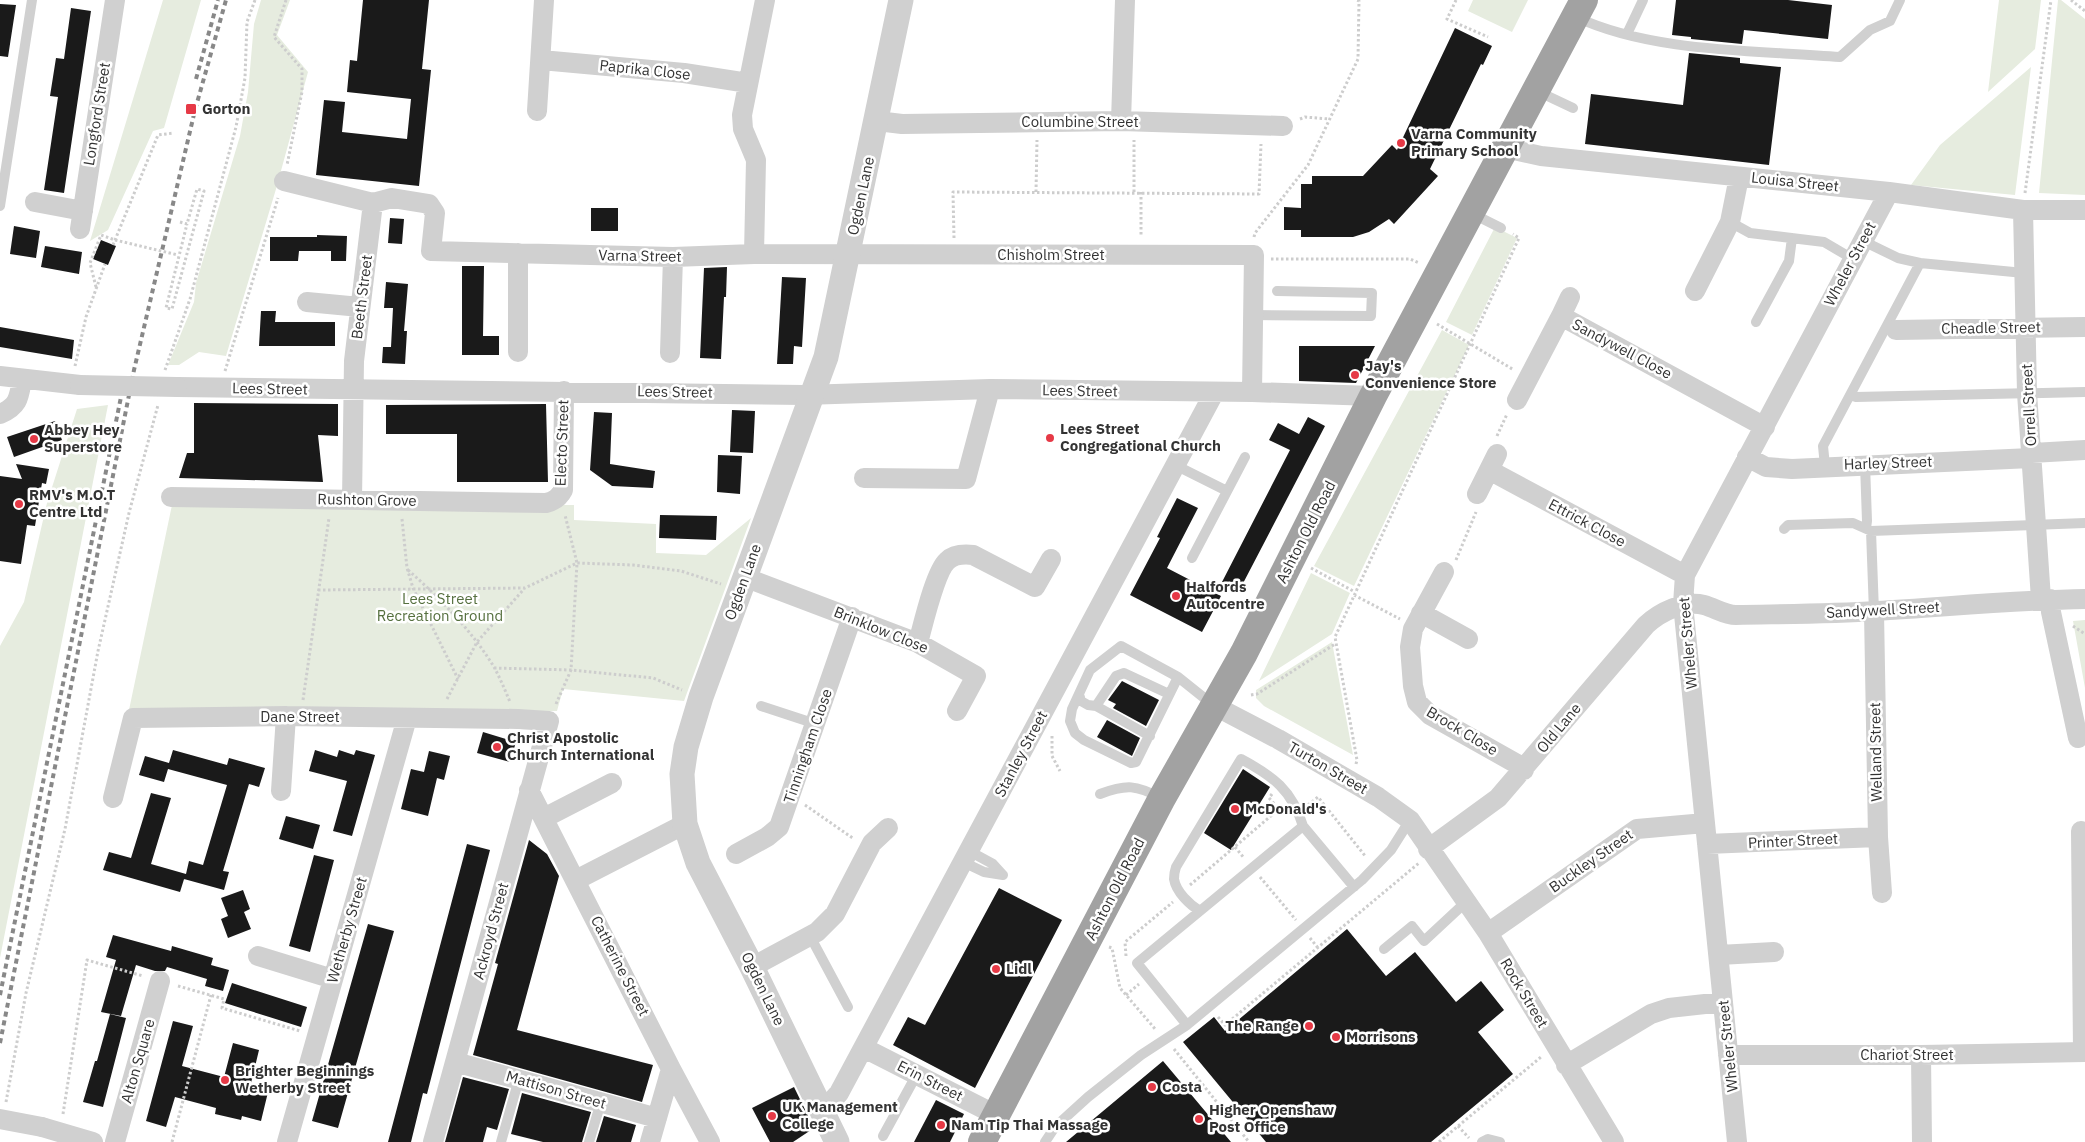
<svg xmlns="http://www.w3.org/2000/svg" width="2085" height="1142" viewBox="0 0 2085 1142" font-family="'IBM Plex Sans',sans-serif">
  <style>
    .green { fill: #e6ecdf }
    .building { fill: #1a1a1a }
    .lines { fill: none; stroke-linecap: round; stroke-linejoin: round }
    .path { stroke: #cdcdcd; stroke-width: 3; stroke-dasharray: 2.5 2.5; stroke-linecap: butt }
    .service { stroke: #d0d0d0; stroke-width: 10 }
    .minor { stroke: #d0d0d0; stroke-width: 20 }
    .tertiary { stroke: #d0d0d0; stroke-width: 25 }
    .trunk { stroke: #a2a2a2; stroke-width: 28 }
    .rail { stroke: #888; stroke-width: 4; stroke-dasharray: 5 4; stroke-linecap: butt }
    .path-bridge { stroke: #cdcdcd; stroke-width: 3; stroke-dasharray: 2.5 2.5; stroke-linecap: butt }
    .minor-bridge { stroke: #d0d0d0; stroke-width: 20 }
    .poi-dot { fill: #e63946; stroke: #fff; stroke-width: 2 }
    .labels { text-anchor: middle; stroke-width: 5; stroke-linejoin: round; paint-order: stroke }
    .street-label { font-size: 15px; fill: #333; stroke: #fff }
    .poi-label { font-size: 15px; font-weight: bold; fill: #333; stroke: #fff; text-anchor: start }
    .park-label { font-size: 15px; fill: #56703f; stroke: #fff }
  </style>
  <rect width="100%" height="100%" fill="#fff"/>
  <!-- green -->
  <path class="green" d="M 163,0 L 201,0 L 164,128 L 153,131 L 108,230 L 90,241 Z
    M 261,0 L 290,0 L 277,35 L 308,72 L 276,189 L 226,356 L 199,352 L 179,365 L 168,365 L 194,302 L 196,283 L 240,136 L 248,92 L 254,24 Z
    M 1473,0 L 1528,0 L 1512,32 L 1468,11 Z
    M 1999,0 L 2041,0 L 2035,49 L 1988,92 Z
    M 2058,0 L 2061,0 L 2085,19 L 2085,195 L 2039,193 Z
    M 2031,67 L 2015,195 L 1911,185 L 1940,145 Z
    M 1495,227 L 1517,238 L 1472,335 L 1446,322 Z
    M 1442,330 L 1469,345 L 1354,586 L 1314,566 Z
    M 108,405 L 0,958 L 0,646 L 24,602 L 47,503 L 77,409 Z
    M 172,505 L 574,505 L 574,520 L 656,524 L 656,553 L 706,555 L 751,518 L 684,701 L 563,689 L 557,711 L 129,710 Z
    M 1311,573 L 1350,593 L 1332,634 L 1259,681 Z
    M 2085,620 L 2085,688 L 2073,621 Z
    M 1332,642 L 1353,755 L 1264,706 L 1256,698 L 1256,690 Z"/>
  <!-- building -->
  <path class="building" d="M 363,0 L 429,0 L 422,69 L 431,70 L 419,186 L 316,175 L 324,100 L 345,102 L 342,132 L 407,139 L 411,99 L 347,92 L 350,60 L 357,61 Z
    M 1676,0 L 1788,0 L 1832,5 L 1828,39 L 1744,30 L 1742,44 L 1691,39 L 1691,37 L 1672,35 Z
    M 0,4 L 16,5 L 8,57 L 0,56 Z
    M 71,8 L 91,11 L 64,193 L 44,190 L 58,97 L 50,96 L 56,58 L 64,59 Z
    M 1455,28 L 1492,46 L 1483,65 L 1481,64 L 1430,169 L 1438,176 L 1394,224 L 1389,219 L 1369,232 L 1353,237 L 1301,237 L 1301,230 L 1284,230 L 1284,207 L 1301,208 L 1301,184 L 1312,184 L 1312,176 L 1363,176 L 1392,145 L 1397,150 Z
    M 1689,53 L 1740,58 L 1740,63 L 1781,67 L 1769,165 L 1585,144 L 1591,94 L 1683,105 Z
    M 591,208 L 618,208 L 618,231 L 591,231 Z
    M 390,218 L 404,219 L 402,244 L 388,243 Z
    M 14,226 L 40,231 L 36,258 L 10,254 Z
    M 317,235 L 347,236 L 346,261 L 331,261 L 331,251 L 299,251 L 298,261 L 270,261 L 270,237 L 317,237 Z
    M 101,240 L 116,246 L 108,265 L 93,259 Z
    M 45,246 L 82,252 L 79,274 L 41,267 Z
    M 462,266 L 484,266 L 483,336 L 499,336 L 499,355 L 462,355 Z
    M 727,267 L 726,297 L 724,297 L 721,359 L 700,358 L 704,268 Z
    M 782,277 L 806,278 L 802,347 L 794,346 L 793,364 L 777,364 Z
    M 386,282 L 408,284 L 404,331 L 407,331 L 405,364 L 382,363 L 383,347 L 391,347 L 393,308 L 384,308 Z
    M 261,311 L 276,311 L 275,322 L 335,322 L 335,346 L 259,346 Z
    M 0,327 L 74,340 L 72,359 L 0,347 Z
    M 1299,346 L 1375,346 L 1356,383 L 1299,381 Z
    M 194,403 L 338,404 L 338,436 L 318,435 L 323,482 L 179,478 L 187,453 L 194,453 Z
    M 546,404 L 548,482 L 457,482 L 457,434 L 386,434 L 386,405 Z
    M 732,410 L 755,411 L 753,453 L 730,452 Z
    M 594,412 L 612,413 L 610,464 L 655,471 L 653,488 L 612,486 L 590,470 Z
    M 1308,417 L 1325,426 L 1239,591 L 1222,582 L 1290,450 L 1269,440 L 1278,423 L 1299,434 Z
    M 55,421 L 62,440 L 14,457 L 7,437 Z
    M 718,455 L 742,456 L 740,494 L 717,492 Z
    M 16,464 L 49,469 L 46,484 L 42,483 L 35,526 L 27,525 L 21,564 L 0,561 L 0,476 L 22,479 Z
    M 1177,498 L 1198,508 L 1167,568 L 1221,596 L 1202,632 L 1130,595 L 1160,538 L 1157,537 Z
    M 660,515 L 717,516 L 716,540 L 659,538 Z
    M 1122,681 L 1159,700 L 1146,726 L 1113,708 L 1116,704 L 1108,700 Z
    M 1107,720 L 1140,738 L 1132,756 L 1097,737 Z
    M 483,732 L 516,742 L 510,762 L 477,753 Z
    M 173,750 L 227,765 L 229,758 L 265,768 L 259,787 L 249,784 L 223,871 L 229,872 L 224,890 L 184,879 L 185,876 L 180,892 L 103,870 L 109,852 L 131,858 L 151,793 L 171,798 L 151,864 L 186,874 L 189,861 L 203,865 L 227,785 L 168,769 L 164,782 L 139,775 L 145,756 L 169,763 Z
    M 315,750 L 337,757 L 339,750 L 354,755 L 356,750 L 375,755 L 352,836 L 333,831 L 347,781 L 309,771 Z
    M 429,751 L 450,756 L 444,780 L 437,778 L 428,816 L 401,809 L 411,769 L 424,772 Z
    M 1243,769 L 1270,787 L 1231,850 L 1204,833 Z
    M 286,816 L 320,825 L 313,849 L 279,839 Z
    M 529,840 L 547,854 L 559,876 L 517,1030 L 653,1065 L 642,1102 L 473,1055 L 498,964 L 495,963 Z
    M 467,844 L 490,850 L 427,1094 L 423,1093 L 411,1142 L 388,1142 Z
    M 314,855 L 334,860 L 310,952 L 289,946 Z
    M 999,888 L 1062,920 L 975,1088 L 893,1045 L 908,1017 L 925,1025 Z
    M 243,890 L 250,909 L 244,912 L 251,929 L 228,938 L 221,919 L 228,916 L 221,898 Z
    M 368,924 L 394,931 L 338,1128 L 312,1121 Z
    M 1347,929 L 1386,976 L 1415,952 L 1456,1002 L 1481,981 L 1504,1010 L 1478,1032 L 1513,1074 L 1431,1142 L 1266,1142 L 1183,1042 L 1214,1017 L 1225,1031 Z
    M 113,935 L 171,951 L 172,946 L 213,958 L 211,965 L 229,970 L 223,991 L 205,986 L 207,979 L 167,967 L 165,971 L 155,971 L 136,965 L 121,1016 L 101,1012 L 116,960 L 106,957 Z
    M 232,983 L 307,1007 L 301,1027 L 225,1003 Z
    M 110,1014 L 126,1018 L 103,1107 L 83,1102 L 95,1061 L 97,1061 Z
    M 173,1021 L 193,1026 L 182,1066 L 224,1077 L 233,1043 L 259,1050 L 251,1083 L 269,1088 L 261,1121 L 242,1116 L 241,1120 L 215,1114 L 216,1108 L 175,1097 L 166,1127 L 146,1121 Z
    M 1163,1061 L 1231,1142 L 1066,1142 Z
    M 463,1077 L 509,1089 L 497,1130 L 487,1127 L 483,1142 L 445,1142 Z
    M 794,1087 L 814,1128 L 793,1142 L 770,1142 L 752,1108 Z
    M 522,1093 L 591,1112 L 582,1142 L 543,1142 L 511,1134 Z
    M 936,1100 L 964,1114 L 950,1142 L 914,1142 Z
    M 604,1116 L 636,1125 L 631,1142 L 596,1142 Z"/>
  <g class="lines">
    <!-- path -->
    <path class="path" d="M 286,0 L 274,37 L 302,69 L 302,92 L 287,165
      M 1456,0 L 1447,19 L 1488,37
      M 2071,0 L 2085,11
      M 1300,119 L 1305,117 L 1329,119
      M 1036,192 L 1037,140
      M 1134,192 L 1134,140
      M 1141,192 L 1141,237
      M 2025,193 L 2051,0
      M 180,222 L 187,224 L 197,189 L 204,191 L 172,309 L 166,308 L 187,224
      M 1254,237 L 1255,233 L 1308,165 L 1358,59 L 1359,1 L 1357,0
      M 954,238 L 953,192 L 1259,194 L 1261,144
      M 113,245 L 158,135 L 174,133
      M 1271,259 L 1410,259 L 1419,263
      M 96,287 L 90,263 L 101,235 L 115,240
      M 1437,324 L 1514,370
      M 75,366 L 86,317 L 105,264
      M 165,370 L 190,299 L 236,127 L 245,78 L 247,22 L 255,0
      M 225,371 L 278,198
      M 1497,436 L 1507,414
      M 402,519 L 407,568 L 413,588 L 458,679
      M 1456,560 L 1476,512
      M 1311,568 L 1355,592
      M 408,570 C 440,598 472,631 494,667 C 500,678 505,690 510,702
      M 318,590 L 525,588 L 577,563 L 633,565 L 681,571 L 721,584
      M 1354,595 L 1400,619
      M 2073,626 L 2085,634
      M 494,668 L 571,670 L 653,678 L 682,690
      M 1251,695 L 1257,694 L 1335,644
      M 447,699 L 477,642 L 524,589
      M 303,700 L 329,518
      M 556,704 L 571,670 L 577,563 L 565,515
      M 1052,736 L 1052,756 L 1060,771
      M 1356,764 L 1357,760 L 1335,637 L 1519,238 L 1513,234
      M 1272,794 L 1269,798 L 1279,809
      M 805,805 L 854,839
      M 1308,805 L 1318,797 L 1366,857
      M 1235,847 L 1244,858
      M 1260,877 L 1296,920
      M 1190,885 L 1279,809
      M 1310,938 L 1318,948
      M 1109,947 L 1112,948 L 1120,988 L 1156,1030
      M 1126,956 L 1125,942 L 1173,902
      M 178,986 L 224,999 L 222,1008 L 300,1031
      M 1126,995 L 1139,984
      M 1218,1017 L 1225,1025 L 1419,863
      M 1174,1049 L 1249,1142
      M 6,1102 L 26,993 L 65,829 L 98,651 L 129,513 L 158,405
      M 63,1114 L 87,960 L 143,976
      M 1458,1126 L 1469,1138
      M 172,1142 L 211,995
      M 1439,1142 L 1541,1057"/>
    <!-- service -->
    <path class="service" d="M 1576,17 C 1653,53 1756,50 1840,57 L 1870,30 L 1890,21 L 1900,0
      M 1627,34 L 1643,0
      M 1537,91 L 1573,108
      M 0,206 L 32,0
      M 1471,213 L 1501,228
      M 1730,222 L 1750,233 L 1824,242 L 1853,259
      M 1863,241 L 1898,258 L 1920,263
      M 1252,315 L 1371,316 L 1372,293 L 1277,291
      M 1756,322 L 1789,261 L 1792,238
      M 1850,395 L 1856,397 L 2085,392
      M 1865,464 L 1867,521 L 1866,528
      M 1175,465 L 1227,491
      M 1825,466 L 1823,446 L 1920,263 L 2024,273
      M 1784,529 L 1788,525 L 1853,523 L 1871,531 L 2085,523
      M 1871,531 L 1874,612
      M 1192,558 L 1245,457
      M 1178,677 L 1136,762 L 1131,763 L 1084,740 L 1075,733 L 1070,721 L 1072,709 L 1090,670 L 1121,646 L 1178,677 L 1213,705
      M 1079,694 L 1081,701 L 1088,705 L 1096,706 L 1116,676 L 1124,673 L 1169,694
      M 761,706 L 816,724
      M 1096,706 L 1150,736
      M 1100,794 C 1127,784 1136,785 1161,798
      M 969,851 L 993,864 L 1003,875
      M 963,862 L 984,872 L 1003,875
      M 1200,911 C 1190,905 1176,892 1174,879 C 1174,876 1175,870 1176,867 L 1241,759 C 1273,776 1292,790 1303,826
      M 810,936 L 848,1007
      M 1384,949 L 1412,926 L 1424,941 L 1467,901
      M 1187,1025 L 1137,963 L 1303,826 L 1354,887
      M 883,1136 L 917,1074
      M 501,1142 L 519,1079
      M 589,1142 L 601,1102
      M 1045,1142 L 1055,1127 L 1088,1097 L 1141,1055 L 1187,1025 L 1362,880 L 1391,850 L 1410,820
      M 1482,1142 L 1488,1139 L 1500,1142"/>
    <!-- minor -->
    <path class="minor" d="M 541,60 L 684,73 L 748,83
      M 537,111 L 544,0
      M 877,121 L 902,124 L 1121,121 L 1283,126
      M 1121,121 L 1125,0
      M 1505,148 L 1541,156 L 1889,192 L 2023,210 L 2085,210
      M 284,181 L 373,203 L 392,198 L 429,204 L 435,213 L 431,251 L 673,257 L 754,254 L 1254,255 L 1252,392
      M 35,202 L 83,211
      M 2023,210 L 2027,393 L 2041,599
      M 80,229 L 115,0
      M 518,253 L 518,352
      M 754,254 L 756,160 L 743,129 L 742,115 L 765,0
      M 1695,291 L 1730,222 L 1739,177
      M 307,302 L 360,307
      M 1561,316 L 1570,297
      M 1896,330 L 2085,327
      M 670,353 L 673,257
      M 0,376 L 80,385
      M 177,387 L 804,395 L 990,389 L 1252,392 L 1373,396
      M 1517,400 L 1561,316 L 1765,427
      M 0,414 C 19,406 19,397 22,379
      M 2031,453 L 2085,450
      M 1747,457 L 1766,467 L 1792,469 L 2031,458
      M 1489,470 L 1685,575
      M 864,478 L 966,479 L 990,389
      M 1477,494 L 1497,454
      M 171,497 L 546,503 C 554,501 559,498 563,490 L 564,391
      M 352,500 L 354,361 L 373,203
      M 1444,572 L 1413,629 L 1410,647 L 1413,686 L 1417,702 L 1430,715 L 1517,764 L 1524,770
      M 744,577 L 918,643 L 976,676 L 957,711
      M 2050,599 L 2051,612 L 2078,738
      M 1874,612 L 1878,837 L 1882,893
      M 1421,613 L 1468,639
      M 918,643 C 923,625 935,572 947,561 C 954,554 964,554 973,555 L 1035,587 L 1051,559
      M 1213,705 L 1278,739 L 1378,797 L 1410,820 L 1488,933 L 1614,1142
      M 529,790 L 671,1069 L 710,1142
      M 281,791 L 286,716
      M 113,798 L 133,718 L 286,716 L 518,719 L 549,721 L 433,1142
      M 544,818 L 612,783
      M 2081,831 L 2083,1052
      M 1707,844 L 1878,837
      M 1428,849 L 1498,798 L 1646,625 C 1660,612 1684,600 1704,605 C 1715,608 1725,615 1736,615 C 1783,614 1830,614 1877,611 C 1946,607 2015,600 2085,599
      M 736,854 L 767,837 L 779,827 L 852,617
      M 576,880 L 685,824
      M 1488,933 L 1637,829 L 1705,823
      M 1719,955 L 1774,952
      M 258,956 L 333,979
      M 752,967 L 817,932 L 835,914 L 872,843 L 888,828
      M 864,1048 L 996,1115
      M 1728,1055 L 1921,1055 L 2085,1052
      M 1921,1055 L 1922,1142
      M 455,1062 L 657,1118
      M 1566,1065 L 1651,1014 L 1669,1008 L 1723,1002
      M 820,1107 L 831,1102 L 839,1093 L 1214,393
      M 42,1127 L 93,1142
      M 115,1142 L 160,981
      M 287,1142 L 407,718
      M 650,1142 L 671,1069
      M 1737,1142 L 1683,604 L 1685,575 L 1889,192"/>
    <!-- tertiary -->
    <path class="tertiary" d="M 837,1142 L 752,967 L 698,863 L 685,824 L 682,774 L 686,747 L 701,697 L 826,357 L 901,0"/>
    <!-- trunk -->
    <path class="trunk" d="M 982,1142 L 1162,798 L 1244,653 L 1373,396 L 1584,0"/>
    <!-- rail -->
    <path class="rail" d="M 196,79 L 218,0
      M 0,995 L 121,397
      M 0,1043 L 134,370 L 195,110 L 226,0"/>
    <!-- path-bridge -->
    <path class="path-bridge" d="M 115,240 L 178,255"/>
    <!-- minor-bridge -->
    <path class="minor-bridge" d="M 80,385 L 177,387
      M 0,1119 L 42,1127"/>
  </g>
  <!-- markers -->
  <g class="poi-dot">
    <rect x="185" y="103" width="12" height="12" rx="2.5"/>
    <circle cx="1401" cy="143" r="5"/>
    <circle cx="1355" cy="375" r="5"/>
    <circle cx="1050" cy="438" r="5"/>
    <circle cx="34" cy="439" r="5"/>
    <circle cx="19" cy="504" r="5"/>
    <circle cx="1176" cy="596" r="5"/>
    <circle cx="497" cy="747" r="5"/>
    <circle cx="1235" cy="809" r="5"/>
    <circle cx="996" cy="969" r="5"/>
    <circle cx="1309" cy="1026" r="5"/>
    <circle cx="1336" cy="1037" r="5"/>
    <circle cx="225" cy="1080" r="5"/>
    <circle cx="1152" cy="1087" r="5"/>
    <circle cx="772" cy="1116" r="5"/>
    <circle cx="1199" cy="1119" r="5"/>
    <circle cx="941" cy="1125" r="5"/>
  </g>
  <g class="labels">
    <!-- street labels -->
    <g class="street-label">
      <text transform="translate(645 70) rotate(6)" y="5">Paprika Close</text>
      <text transform="translate(97 114) rotate(-81)" y="5">Longford Street</text>
      <text x="1080" y="127">Columbine Street</text>
      <text transform="translate(1795 182) rotate(6)" y="5">Louisa Street</text>
      <text transform="translate(861 196) rotate(-78)" y="5">Ogden Lane</text>
      <text x="1051" y="260">Chisholm Street</text>
      <text transform="translate(640 256) rotate(1)" y="5">Varna Street</text>
      <text transform="translate(1850 264) rotate(-62)" y="5">Wheler Street</text>
      <text transform="translate(362 297) rotate(-83)" y="5">Beeth Street</text>
      <text transform="translate(1991 328) rotate(-1)" y="5">Cheadle Street</text>
      <text transform="translate(1622 349) rotate(28)" y="5">Sandywell Close</text>
      <text transform="translate(270 389) rotate(1)" y="5">Lees Street</text>
      <text transform="translate(1080 391) rotate(1)" y="5">Lees Street</text>
      <text transform="translate(675 392) rotate(1)" y="5">Lees Street</text>
      <text transform="translate(2029 405) rotate(-93)" y="5">Orrell Street</text>
      <text transform="translate(562 443) rotate(-88)" y="5">Electo Street</text>
      <text transform="translate(1888 463) rotate(-2)" y="5">Harley Street</text>
      <text transform="translate(367 500) rotate(1)" y="5">Rushton Grove</text>
      <text transform="translate(1587 523) rotate(28)" y="5">Ettrick Close</text>
      <text transform="translate(1306 532) rotate(-63)" y="5">Ashton Old Road</text>
      <text transform="translate(743 582) rotate(-70)" y="5">Ogden Lane</text>
      <text transform="translate(1883 610) rotate(-3)" y="5">Sandywell Street</text>
      <text transform="translate(881 630) rotate(22)" y="5">Brinklow Close</text>
      <text transform="translate(1688 643) rotate(-95)" y="5">Wheler Street</text>
      <text x="300" y="722">Dane Street</text>
      <text transform="translate(1559 728) rotate(-50)" y="5">Old Lane</text>
      <text transform="translate(1462 731) rotate(31)" y="5">Brock Close</text>
      <text transform="translate(808 746) rotate(-71)" y="5">Tinningham Close</text>
      <text transform="translate(1876 752) rotate(-91)" y="5">Welland Street</text>
      <text transform="translate(1021 754) rotate(-62)" y="5">Stanley Street</text>
      <text transform="translate(1328 768) rotate(30)" y="5">Turton Street</text>
      <text transform="translate(1793 841) rotate(-3)" y="5">Printer Street</text>
      <text transform="translate(1591 861) rotate(-35)" y="5">Buckley Street</text>
      <text transform="translate(1115 889) rotate(-63)" y="5">Ashton Old Road</text>
      <text transform="translate(347 930) rotate(-74)" y="5">Wetherby Street</text>
      <text transform="translate(491 931) rotate(-75)" y="5">Ackroyd Street</text>
      <text transform="translate(620 966) rotate(63)" y="5">Catherine Street</text>
      <text transform="translate(763 989) rotate(64)" y="5">Ogden Lane</text>
      <text transform="translate(1524 993) rotate(59)" y="5">Rock Street</text>
      <text transform="translate(1728 1046) rotate(-96)" y="5">Wheler Street</text>
      <text x="1907" y="1060">Chariot Street</text>
      <text transform="translate(138 1061) rotate(-74)" y="5">Alton Square</text>
      <text transform="translate(930 1081) rotate(27)" y="5">Erin Street</text>
      <text transform="translate(556 1090) rotate(16)" y="5">Mattison Street</text>
    </g>
    <!-- poi labels -->
    <g class="poi-label">
      <text x="202" y="114">Gorton</text>
      <text x="1411" y="139">Varna Community<tspan x="1411" dy="17">Primary School</tspan></text>
      <text x="1365" y="371">Jay's<tspan x="1365" dy="17">Convenience Store</tspan></text>
      <text x="1060" y="434">Lees Street<tspan x="1060" dy="17">Congregational Church</tspan></text>
      <text x="44" y="435">Abbey Hey<tspan x="44" dy="17">Superstore</tspan></text>
      <text x="29" y="500">RMV's M.O.T<tspan x="29" dy="17">Centre Ltd</tspan></text>
      <text x="1186" y="592">Halfords<tspan x="1186" dy="17">Autocentre</tspan></text>
      <text x="507" y="743">Christ Apostolic<tspan x="507" dy="17">Church International</tspan></text>
      <text x="1245" y="814">McDonald's</text>
      <text x="1006" y="974">Lidl</text>
      <text x="1299" y="1031" text-anchor="end">The Range</text>
      <text x="1346" y="1042">Morrisons</text>
      <text x="235" y="1076">Brighter Beginnings<tspan x="235" dy="17">Wetherby Street</tspan></text>
      <text x="1162" y="1092">Costa</text>
      <text x="782" y="1112">UK Management<tspan x="782" dy="17">College</tspan></text>
      <text x="1209" y="1115">Higher Openshaw<tspan x="1209" dy="17">Post Office</tspan></text>
      <text x="951" y="1130">Nam Tip Thai Massage</text>
    </g>
    <!-- park labels -->
    <g class="park-label">
      <text x="440" y="604">Lees Street<tspan x="440" dy="17">Recreation Ground</tspan></text>
    </g>
  </g>
</svg>
